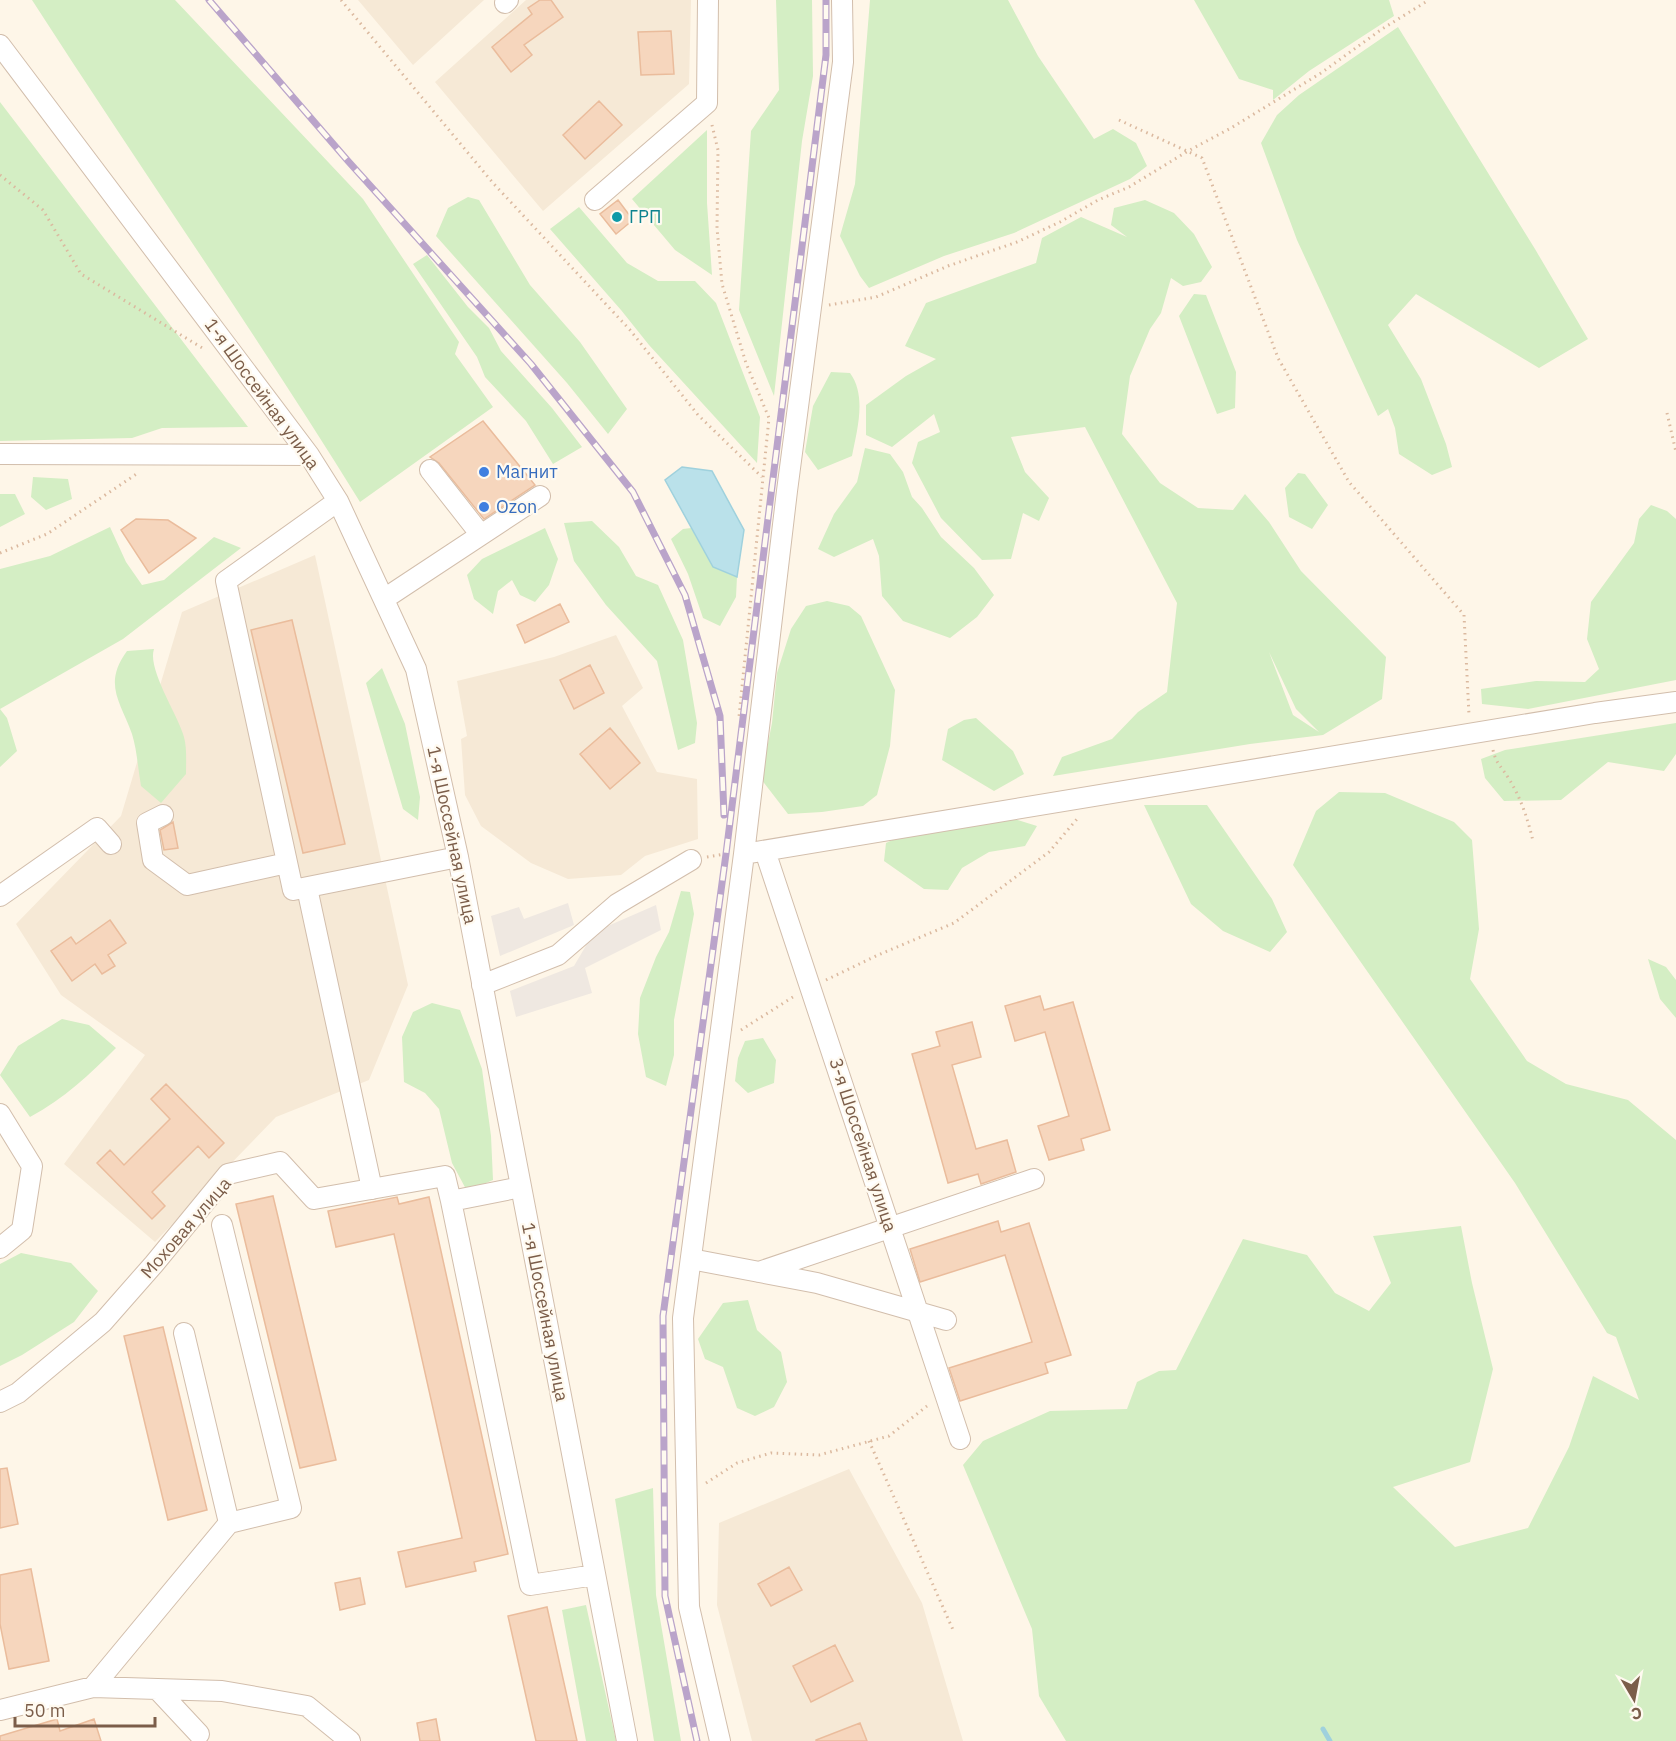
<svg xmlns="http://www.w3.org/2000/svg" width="1676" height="1741" viewBox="0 0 1676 1741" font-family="'IBM Plex Sans',sans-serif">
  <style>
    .residential { fill: #f6e9d6 }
    .industrial { fill: #efe8e1 }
    .green { fill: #d4eec4; fill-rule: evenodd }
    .water { fill: #bae1ea; stroke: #9fd1dd; stroke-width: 1.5 }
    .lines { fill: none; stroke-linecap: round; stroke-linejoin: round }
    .stream { stroke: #9fd1dd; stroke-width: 5 }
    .building { fill: #f6d6bd; stroke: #eabc9c; stroke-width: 1.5 }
    .minor-casing { stroke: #d2beac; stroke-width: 22 }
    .path { stroke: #dbb99f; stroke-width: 3; stroke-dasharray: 1.5 4.5; stroke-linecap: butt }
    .minor { stroke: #fff; stroke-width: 20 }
    .rail-casing { stroke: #baa4ca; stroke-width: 7 }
    .rail { stroke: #fffaf0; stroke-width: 4.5; stroke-dasharray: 14; stroke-linecap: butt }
    .culture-dot { fill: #0f9aa8; stroke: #fffaf0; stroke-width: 2 }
    .shop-dot { fill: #3f7fe0; stroke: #fffaf0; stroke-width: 2 }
    .labels { text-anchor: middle; stroke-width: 4.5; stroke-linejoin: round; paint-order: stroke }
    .culture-label { font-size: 18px; fill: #0d838f; stroke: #fffaf0; text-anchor: start }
    .street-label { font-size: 18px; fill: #7b5d49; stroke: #fffaf0 }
    .shop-label { font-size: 18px; fill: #366cbe; stroke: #fffaf0; text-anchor: start }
  </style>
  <rect width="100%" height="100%" fill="#fef6e8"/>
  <!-- residential -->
  <path class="residential" d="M 358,0 L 484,0 L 413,65 Z
    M 526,0 L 691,0 L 689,84 L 543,211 L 435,82 Z
    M 315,555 L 408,985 L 369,1080 L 276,1117 L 155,1242 L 64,1164 L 145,1055 L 61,995 L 16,924 L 121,816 L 182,612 Z
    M 616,635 L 643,688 L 622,706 L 657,772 L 697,779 L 698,839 L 645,856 L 621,875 L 568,879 L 531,863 L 481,826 L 465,795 L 461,739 L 467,736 L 457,681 L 554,657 Z
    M 849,1469 L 922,1603 L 963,1741 L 752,1741 L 717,1605 L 719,1523 Z"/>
  <!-- industrial -->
  <path class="industrial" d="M 568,903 L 574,925 L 500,956 L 491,916 L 519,907 L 524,919 Z
    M 656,905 L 661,930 L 585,968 L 592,993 L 516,1017 L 510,991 L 574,966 L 594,932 Z"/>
  <!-- green -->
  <path class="green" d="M 32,0 L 175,0 L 363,199 L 459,342 L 455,354 L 493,407 L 360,502 C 255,332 140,168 32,0 Z
    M 776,0 L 812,0 L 813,76 L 802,141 L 774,396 L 739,310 L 751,131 L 779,90 Z
    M 870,0 L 1008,0 L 1038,56 L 1094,139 L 1113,129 L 1136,143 L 1147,166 L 1130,179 L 1014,233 L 944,256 L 869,288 L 860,276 L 840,236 L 855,184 Z
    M 1194,0 L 1389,0 L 1394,16 L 1309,71 L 1273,100 L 1273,90 L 1239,79 Z
    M 1398,27 L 1535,249 L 1588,339 L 1539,368 L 1416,294 L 1388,325 L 1421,379 L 1446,444 L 1452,467 L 1432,475 L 1399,454 L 1395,428 L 1388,409 L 1378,416 L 1297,240 L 1261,143 L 1277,115 L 1299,95 Z
    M 0,102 L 248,427 L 162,428 L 132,438 L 0,441 Z
    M 707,130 L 707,203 L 712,275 L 675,250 L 632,199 Z
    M 468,197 L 479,200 L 530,285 L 580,342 L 627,409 L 608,434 L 567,383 L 436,236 L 448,208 Z
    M 1145,200 L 1174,213 L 1194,234 L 1212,267 L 1201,282 L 1183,286 L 1171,278 L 1161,313 L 1150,329 L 1130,376 L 1122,434 L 1160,483 L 1198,508 L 1233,510 L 1245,494 L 1269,522 L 1301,571 L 1386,657 L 1382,699 L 1323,735 L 1250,744 L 1053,776 L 1062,757 L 1112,739 L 1138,712 L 1167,692 L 1177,603 L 1085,427 L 1011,437 L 1025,472 L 1049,498 L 1039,521 L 1023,513 L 1011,559 L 982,560 L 941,518 L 912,463 L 918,442 L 940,432 L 934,414 L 892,447 L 866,435 L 866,405 L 906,376 L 936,359 L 905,346 L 926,303 L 1036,263 L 1042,238 L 1081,217 L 1127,237 L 1111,225 L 1114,208 ZM 1269,652 L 1296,709 L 1319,732 L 1293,715 Z
    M 579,207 L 627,263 L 658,281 L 695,281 L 716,303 L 760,417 L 757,463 L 649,345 L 621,310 L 550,229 Z
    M 427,255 L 468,307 L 489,328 L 501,351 L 552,408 L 582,447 L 553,464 L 526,421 L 485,377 L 477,357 L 413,264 Z
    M 1194,294 L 1206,295 L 1236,372 L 1235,408 L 1217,414 L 1179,316 Z
    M 831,372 L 850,373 C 867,396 857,430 852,456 L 818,470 L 805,452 L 813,406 Z
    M 865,448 L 890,454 L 903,472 L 912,497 L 922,508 L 941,537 L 974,568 L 994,595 L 977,617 L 950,638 L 903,621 L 882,596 L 879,556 L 873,539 L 834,557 L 818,549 L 834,514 L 857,482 Z
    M 1298,473 L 1305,474 L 1328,505 L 1312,529 L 1289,517 L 1285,488 Z
    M 33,477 L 68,479 L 72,499 L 46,510 L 31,497 Z
    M 0,494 L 15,494 L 25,514 L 0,527 Z
    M 1651,505 L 1667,511 L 1676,519 L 1676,680 L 1528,709 L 1482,704 L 1481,689 L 1536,681 L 1585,682 L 1599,669 L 1587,639 L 1591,602 L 1634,543 L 1639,519 Z
    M 592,521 L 619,547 L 636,576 L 658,585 L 683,640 L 697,723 L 695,743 L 678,750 L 657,661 L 606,605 L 574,561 L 564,523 Z
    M 110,527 L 126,562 L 142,585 L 164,580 L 214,537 L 241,548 L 123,639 L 0,709 L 7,718 L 17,751 L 0,767 L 0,569 L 50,556 Z
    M 545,528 L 558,559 L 549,585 L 535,602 L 520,595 L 512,580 L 498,591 L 493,614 L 474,599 L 467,575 L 482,559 Z
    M 691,528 L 713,567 L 737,577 L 736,597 L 720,626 L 703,618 L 688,574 L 671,539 L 683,529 Z
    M 827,601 L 849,606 L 861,616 L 895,690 L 890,746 L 877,795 L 863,806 L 822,812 L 788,814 L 761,779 L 772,723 L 777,673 L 791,629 L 806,606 Z
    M 154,649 C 147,669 178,715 184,737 C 187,748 186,762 186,774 L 161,803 L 141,786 C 138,769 137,750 132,734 C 120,701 103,684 127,651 Z
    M 382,668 L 405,724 L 420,797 L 418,820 L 403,809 L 366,683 Z
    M 976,718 L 1013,751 L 1024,774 L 994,791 L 942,760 L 948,729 L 964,720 Z
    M 1676,723 L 1676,754 L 1664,771 L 1608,762 L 1561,800 L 1504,801 L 1485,778 L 1481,759 L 1505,750 Z
    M 1339,792 L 1385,793 L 1454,822 L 1472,840 L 1479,929 L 1470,979 L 1527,1061 L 1566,1084 L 1628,1100 L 1676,1140 L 1676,1741 L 1066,1741 L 1039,1696 L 1032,1629 L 963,1465 L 983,1441 L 1050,1411 L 1127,1409 L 1137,1382 L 1159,1371 L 1176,1370 L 1243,1239 L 1307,1255 L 1335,1293 L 1369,1311 L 1391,1283 L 1373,1236 L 1461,1226 L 1472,1283 L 1493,1369 L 1470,1462 L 1393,1487 L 1455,1547 L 1528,1528 L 1569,1447 L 1593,1376 L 1639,1400 L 1616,1337 L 1607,1333 L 1515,1183 L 1293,865 L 1316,811 Z
    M 1144,805 L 1207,805 L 1272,899 L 1287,932 L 1270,952 L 1223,931 L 1191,904 Z
    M 1014,819 L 1037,826 L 1025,846 L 989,852 L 962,868 L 948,890 L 924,889 L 884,861 L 886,843 L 907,833 Z
    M 681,891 L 690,892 L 694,914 L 674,1020 L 674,1055 L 666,1086 L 646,1077 L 638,1034 L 640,998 L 656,957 L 669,932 Z
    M 1648,959 L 1666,967 L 1676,980 L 1676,1018 L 1660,999 Z
    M 432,1003 L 460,1010 L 482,1069 L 491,1136 L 493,1180 L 467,1191 L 452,1163 L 439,1109 L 425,1093 L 404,1082 L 402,1037 L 413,1012 Z
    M 62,1019 L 89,1025 L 116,1048 C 89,1075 65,1098 30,1117 L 0,1075 L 18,1046 Z
    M 763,1038 L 776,1060 L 774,1083 L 748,1093 L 735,1081 L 738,1058 L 745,1041 Z
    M 21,1253 L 71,1263 L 98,1291 L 74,1322 L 22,1355 L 0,1366 L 0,1264 Z
    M 748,1300 L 757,1330 L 781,1352 L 787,1382 L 774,1407 L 755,1416 L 737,1408 L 723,1367 L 705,1359 L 698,1339 L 723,1303 Z
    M 653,1488 L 656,1595 L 681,1741 L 654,1741 L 615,1499 Z
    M 586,1605 L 616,1741 L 586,1741 L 562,1610 Z"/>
  <!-- water -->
  <path class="water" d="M 682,467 L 712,471 L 744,530 L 737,577 L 713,567 L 665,480 Z"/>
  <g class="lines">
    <!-- stream -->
    <path class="stream" d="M 1323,1729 L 1330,1741"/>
  </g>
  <!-- building -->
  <path class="building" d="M 540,0 L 551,0 L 563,17 L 524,45 L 532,55 L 511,72 L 492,47 L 532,14 L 528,8 Z
    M 671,31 L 674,74 L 641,75 L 638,32 Z
    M 599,101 L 622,125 L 585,159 L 563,135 Z
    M 618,200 L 633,220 L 616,234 L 600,214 Z
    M 483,421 L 535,485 L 484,519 L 439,463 L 430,457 Z
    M 136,519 L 168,520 L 196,538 L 149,573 L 121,530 Z
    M 560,604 L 569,622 L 525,643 L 517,625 Z
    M 292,620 L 345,844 L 303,853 L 251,630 Z
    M 590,665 L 604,693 L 574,709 L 560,680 Z
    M 610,728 L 640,763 L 610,789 L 580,754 Z
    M 173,822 L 178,848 L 164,850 L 160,830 Z
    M 110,920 L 126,943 L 108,955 L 115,966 L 102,974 L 95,964 L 72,981 L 51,951 L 71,937 L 76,944 Z
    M 1040,996 L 1044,1010 L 1073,1002 L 1110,1130 L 1081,1139 L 1084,1150 L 1049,1160 L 1038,1126 L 1069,1116 L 1045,1032 L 1015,1041 L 1005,1006 Z
    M 972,1022 L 981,1057 L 952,1065 L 976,1149 L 1007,1140 L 1016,1172 L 981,1184 L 978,1174 L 948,1183 L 912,1054 L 940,1046 L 936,1032 Z
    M 166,1084 L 224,1143 L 209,1158 L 198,1146 L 152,1192 L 165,1206 L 152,1219 L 97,1163 L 110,1150 L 124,1165 L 170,1119 L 151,1099 Z
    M 273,1196 L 336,1460 L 300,1468 L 236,1204 Z
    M 397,1197 L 399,1204 L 429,1197 L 508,1554 L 474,1562 L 476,1571 L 406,1587 L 398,1552 L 462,1538 L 394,1234 L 336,1247 L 328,1211 Z
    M 998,1221 L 1001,1232 L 1029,1223 L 1071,1355 L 1045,1363 L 1048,1373 L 960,1401 L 949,1368 L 1032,1342 L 1005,1255 L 920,1282 L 910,1249 Z
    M 163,1327 L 207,1510 L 168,1520 L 124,1336 Z
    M 7,1468 L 18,1524 L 0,1528 L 0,1469 Z
    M 789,1567 L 802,1590 L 771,1606 L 758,1584 Z
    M 31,1569 L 49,1661 L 9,1669 L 0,1624 L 0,1575 Z
    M 360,1578 L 365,1604 L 340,1610 L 335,1583 Z
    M 547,1607 L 577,1741 L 536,1741 L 508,1616 Z
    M 835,1645 L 853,1681 L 811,1702 L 793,1666 Z
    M 57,1719 L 60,1731 L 94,1719 L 101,1741 L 0,1741 L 0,1736 Z
    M 436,1719 L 440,1741 L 420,1741 L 417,1723 Z
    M 860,1723 L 867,1741 L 816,1741 L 816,1740 Z"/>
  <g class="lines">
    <!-- minor casing -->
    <g class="minor-casing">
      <path id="minor" d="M 505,3 L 508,0
        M 0,45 L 309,455 L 338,501 L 416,669 L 458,857 L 627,1741
        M 595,200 L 707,103 L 708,0
        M 0,454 L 309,455
        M 430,470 L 481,535
        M 338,501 L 226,581 L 293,890 L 458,857
        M 384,599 L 540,496
        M 163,815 L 147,823 L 153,860 L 187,885 L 287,863
        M 765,851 L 960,1439
        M 744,854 L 1595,713 L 1676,702
        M 307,888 L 372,1189
        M 0,896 L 97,828 L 111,844
        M 482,985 L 558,955 L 617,904 L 691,860
        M 0,1114 L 32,1166 L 22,1230 L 0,1248
        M 451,1201 L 530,1585 L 595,1575
        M 222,1225 L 291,1508 L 229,1523
        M 691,1259 L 817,1283 L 946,1320
        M 759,1272 L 1034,1179
        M 0,1402 L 18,1393 L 103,1322 L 154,1264 L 228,1174 L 280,1162 L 314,1199 L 445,1176 L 451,1201 L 521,1187
        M 93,1687 L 229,1523 L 184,1333
        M 157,1689 L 199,1734
        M 0,1710 L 93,1687 L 222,1691 L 307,1706 L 350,1741
        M 720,1741 L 689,1607 L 683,1318 L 744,854 L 787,491 L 843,62 L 842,0"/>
    </g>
    <!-- path -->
    <path class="path" d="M 341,0 L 493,183 L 630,330 L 698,415 L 762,477
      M 1119,120 L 1202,158 L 1278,358 L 1349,482 L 1464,615 L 1469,715
      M 712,125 L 718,150 L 717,228 L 722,284 L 746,363 L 769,418 L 739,717
      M 0,175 L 43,210 L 81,274 L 204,349
      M 829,305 L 876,297 L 948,266 L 1017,242 L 1060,222 L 1098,200 L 1129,187 L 1188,151 L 1231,128 L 1321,73 L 1382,29 L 1429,0
      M 1667,413 L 1676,452
      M 0,553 L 47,534 L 138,473
      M 1493,750 C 1496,764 1502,767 1509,779 C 1521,798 1528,820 1533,841
      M 707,857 L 725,854
      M 826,980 L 878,955 L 954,923 L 1049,852 L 1077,819
      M 741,1030 L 793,997
      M 869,1441 L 954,1632
      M 706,1483 L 737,1463 L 771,1453 L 819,1455 L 889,1436 L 927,1406"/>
    <!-- minor -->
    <use href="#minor" class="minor"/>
    <!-- rail casing -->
    <g class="rail-casing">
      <path id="rail" d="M 209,0 L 348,161 L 531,364 L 633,492 L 685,595 L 720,716 L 724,815
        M 697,1741 L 665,1596 L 663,1316 L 726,854 L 826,55 L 826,0"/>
    </g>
    <!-- rail -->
    <use href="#rail" class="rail"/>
  </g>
  <!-- markers -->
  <circle class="culture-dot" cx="617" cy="217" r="6"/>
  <g class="shop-dot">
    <circle cx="484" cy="472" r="6"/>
    <circle cx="484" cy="507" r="6"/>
  </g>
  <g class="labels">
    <!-- culture labels -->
    <g class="culture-label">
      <text x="629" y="223">ГРП</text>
    </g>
    <!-- street labels -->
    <g class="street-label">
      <text transform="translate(262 394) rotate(54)" y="6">1-я Шоссейная улица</text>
      <text transform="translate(452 835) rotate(78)" y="6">1-я Шоссейная улица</text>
      <text transform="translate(863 1145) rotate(72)" y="6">3-я Шоссейная улица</text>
      <text transform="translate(186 1228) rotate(-49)" y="6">Моховая улица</text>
      <text transform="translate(545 1312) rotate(79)" y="6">1-я Шоссейная улица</text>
    </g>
    <!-- shop labels -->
    <g class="shop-label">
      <text x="496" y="478">Магнит</text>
      <text x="496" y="513">Ozon</text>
    </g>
  </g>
  <!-- north arrow -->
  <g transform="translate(1634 1699) rotate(170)" stroke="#fffaf0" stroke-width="4.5" paint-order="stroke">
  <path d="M0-4.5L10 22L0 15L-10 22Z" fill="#7b5d49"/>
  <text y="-9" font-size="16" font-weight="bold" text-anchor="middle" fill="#7b5d49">С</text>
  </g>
  <!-- scale -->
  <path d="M15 1717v9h140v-9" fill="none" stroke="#7b5d49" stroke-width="3"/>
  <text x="24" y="1717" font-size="18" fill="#7b5d49" stroke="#fffaf0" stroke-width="4.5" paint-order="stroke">50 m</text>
</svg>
